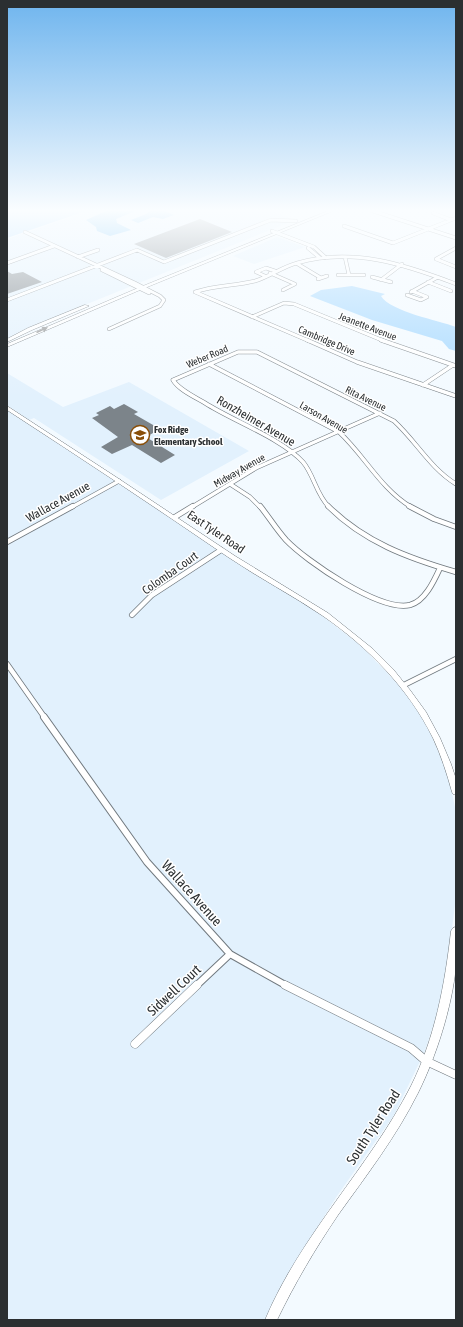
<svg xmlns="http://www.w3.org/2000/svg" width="463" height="1327" viewBox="0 0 463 1327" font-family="'Asap Condensed',sans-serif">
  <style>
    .built { fill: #e2f1fd }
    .green { fill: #a7d9ff }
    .water { fill: #5ab7f7 }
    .building { fill: #7c848a }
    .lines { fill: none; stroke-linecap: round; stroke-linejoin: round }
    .street-far4-casing { stroke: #71797f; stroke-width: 4 }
    .street-far3-casing { stroke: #71797f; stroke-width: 4.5 }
    .street-far2-casing { stroke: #71797f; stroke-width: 6 }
    .street-far1-casing { stroke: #71797f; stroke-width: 8 }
    .street-casing { stroke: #71797f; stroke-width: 9 }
    .secondary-casing { stroke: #71797f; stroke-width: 1 }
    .street-far4 { stroke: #fff; stroke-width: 3 }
    .street-far3 { stroke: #fff; stroke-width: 3.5 }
    .street-far2 { stroke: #fff; stroke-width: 4.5 }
    .street-far1 { stroke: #fff; stroke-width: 6 }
    .street { stroke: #fff; stroke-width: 8 }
    .secondary { fill: #fff; fill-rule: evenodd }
    .oneway { fill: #959798 }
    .labels { text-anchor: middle; stroke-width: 3; stroke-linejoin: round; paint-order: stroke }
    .far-street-label { font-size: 10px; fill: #2b2f31; stroke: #fff }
    .far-poi-label { font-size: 10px; font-weight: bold; fill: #2b2f31; stroke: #fff; text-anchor: start }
    .street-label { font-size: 12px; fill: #2b2f31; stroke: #fff }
    .near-street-label { font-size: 14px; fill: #2b2f31; stroke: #fff }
  </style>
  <rect width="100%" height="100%" fill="#f3faff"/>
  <!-- built -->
  <path class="built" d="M 89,211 L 270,211 L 295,220 L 50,319 L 7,340 L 7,239 Z
    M 277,237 L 305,247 L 254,264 L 233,256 Z
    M 7,373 L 63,407 L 129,382 L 249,451 L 161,500 L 34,418 L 29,420 L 7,405 Z
    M 7,410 L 321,615 L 360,645 L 400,686 L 422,714 L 448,774 L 456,812 L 456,897 L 444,992 L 425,1051 L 394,1115 L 337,1196 L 288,1274 L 267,1320 L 7,1320 Z"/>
  <!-- green -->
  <path class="green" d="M 7,211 L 86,211 L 7,238 Z
    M 352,286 L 385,294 L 381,296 C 391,312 438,320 456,327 L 456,351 L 449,349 L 442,341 L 372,320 L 310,296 L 321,290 Z"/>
  <!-- water -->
  <path class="water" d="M 106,211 L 135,211 L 116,219 L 117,223 L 131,230 L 110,236 L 97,231 L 96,227 L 86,220 Z
    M 149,211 L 165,211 L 174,215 L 163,219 L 153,217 L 138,223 L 131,220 L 146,214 Z"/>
  <!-- building -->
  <path class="building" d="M 200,219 L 232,232 L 166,258 L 134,244 Z
    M 7,271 L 12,274 L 23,272 L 42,282 L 7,294 Z
    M 124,404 L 138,412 L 134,414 L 160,429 L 146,437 L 175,455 L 161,463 L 132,445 L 112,454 L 101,447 L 118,437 L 92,418 L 99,415 L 96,413 L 110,406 L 114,409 Z"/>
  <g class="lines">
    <!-- street-far4 casing -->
    <g class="street-far4-casing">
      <path id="street-far4" d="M 373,211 L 456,238
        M 433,213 L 451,220
        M 344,226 L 393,243 L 456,218
        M 272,231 L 314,247 L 326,258
        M 25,232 L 135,283 L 160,296 L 164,300
        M 308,248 L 320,258
        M 456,248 L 436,259 L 456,267
        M 78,257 L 98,250
        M 345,257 L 349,275
        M 7,263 L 54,246
        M 296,263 L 321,278
        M 102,270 L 149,293
        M 270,273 L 295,284 L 283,290
        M 338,275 L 364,275
        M 265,276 L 256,272 L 266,268 L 275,271
        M 372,277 L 391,282
        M 318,279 L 327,276
        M 381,280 L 402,264
        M 428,282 L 451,291
        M 195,292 L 309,341
        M 195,292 C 215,285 235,286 255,281 C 269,277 282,267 297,263 C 352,247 404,264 456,284
        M 411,292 L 438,277
        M 407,295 L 421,300 L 427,297 L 412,291
        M 7,300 L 137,250 L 164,262 L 271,220 L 296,221
        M 252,317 L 284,303 L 294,304 L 384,341
        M 109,329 L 160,306 L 164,300"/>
    </g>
    <!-- street-far3 casing -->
    <g class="street-far3-casing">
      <path id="street-far3" d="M 307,340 L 357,362 L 456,396
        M 381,340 L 456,366
        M 209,364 L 339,432 C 365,456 380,488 411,507
        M 423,385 L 453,365
        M 230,484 L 250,497 L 260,507
        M 72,507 L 119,481
        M 192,507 L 256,468 L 380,413
        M 329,507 C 316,494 314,475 303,462 C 281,438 233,421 205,403 C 195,397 179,390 173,380 L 238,352 L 257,352 L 394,421 C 416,441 430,468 456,484"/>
    </g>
    <!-- street-far2 casing -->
    <g class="street-far2-casing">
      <path id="street-far2" d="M 260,506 C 269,517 276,529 286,540 C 306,561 380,612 410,605 C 425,601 434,581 440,568
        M 328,506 C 364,542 408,558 456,572
        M 409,506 L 434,519 L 456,527
        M 175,517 L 193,506
        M 7,542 L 73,506
        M 132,615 L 152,595 L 221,550
        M 7,664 L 45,718
        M 404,685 L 456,659"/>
    </g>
    <!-- street-far1 casing -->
    <g class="street-far1-casing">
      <path id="street-far1" d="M 44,717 L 147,862 L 230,954 L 287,986
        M 196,986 L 230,954"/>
    </g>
    <!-- street casing -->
    <g class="street-casing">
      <path id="street" d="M 285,985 L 411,1048 L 426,1061 L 456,1075
        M 135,1044 L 197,985"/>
    </g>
    <!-- secondary casing -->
    <g class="secondary-casing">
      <path id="secondary" d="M 328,211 L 333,211 L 140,290 L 7,347 L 7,344 L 138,288 Z
        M 85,305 L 89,306 L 32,330 L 7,342 L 7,339 L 28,328 Z
        M 7,406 L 116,477 L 235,556 L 328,613 L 373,649 L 393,669 L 410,690 L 426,712 L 440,738 L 451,764 L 456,779 L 456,795 L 453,794 L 452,792 C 447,774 441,755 433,738 C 409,689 368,647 323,616 C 292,595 259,578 228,557 C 155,507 81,458 7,410 Z
        M 456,927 C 456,940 457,953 456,966 C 452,1007 436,1057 418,1093 C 396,1137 366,1176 338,1215 C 315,1249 295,1283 277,1320 L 265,1320 C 301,1234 369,1168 411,1086 C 435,1038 445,984 451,931 L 453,928 Z"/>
    </g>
    <!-- street-far4 -->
    <use href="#street-far4" class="street-far4"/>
    <!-- street-far3 -->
    <use href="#street-far3" class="street-far3"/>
    <!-- street-far2 -->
    <use href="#street-far2" class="street-far2"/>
    <!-- street-far1 -->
    <use href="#street-far1" class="street-far1"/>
    <!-- street -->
    <use href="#street" class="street"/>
    <!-- secondary -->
    <use href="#secondary" class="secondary"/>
  </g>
  <!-- one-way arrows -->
  <defs><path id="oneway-solid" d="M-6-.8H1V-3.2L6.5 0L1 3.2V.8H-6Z"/></defs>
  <use class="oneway" href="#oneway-solid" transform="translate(42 330) rotate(-24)"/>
  <!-- sky -->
  <linearGradient id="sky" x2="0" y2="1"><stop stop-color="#6fb5ee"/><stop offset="0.53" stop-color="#fafdff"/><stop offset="1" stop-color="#fafdff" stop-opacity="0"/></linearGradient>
  <rect width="463" height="397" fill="url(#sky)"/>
  <!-- icons -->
  <defs>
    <g id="school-ring" transform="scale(1)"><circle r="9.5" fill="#fff" stroke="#894e08" stroke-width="1.5"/><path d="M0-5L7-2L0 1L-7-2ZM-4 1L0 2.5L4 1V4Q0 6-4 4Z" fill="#894e08"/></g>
  </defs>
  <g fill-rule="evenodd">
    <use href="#school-ring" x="140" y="435"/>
  </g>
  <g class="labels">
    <!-- far-street labels -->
    <g class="far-street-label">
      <text transform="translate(368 326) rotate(21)" y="4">Jeanette Avenue</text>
      <text transform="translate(327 340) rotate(23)" y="4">Cambridge Drive</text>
      <text transform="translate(207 356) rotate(-23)" y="4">Weber Road</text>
      <text transform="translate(366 398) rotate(26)" y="4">Rita Avenue</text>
      <text transform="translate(324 417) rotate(30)" y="4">Larson Avenue</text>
      <text transform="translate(239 470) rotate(-30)" y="4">Midway Avenue</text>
    </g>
    <!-- far-poi labels -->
    <g class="far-poi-label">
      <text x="154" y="433">Fox Ridge<tspan x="154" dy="12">Elementary School</tspan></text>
    </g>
    <!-- street labels -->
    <g class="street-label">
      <text transform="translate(256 421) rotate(30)" y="4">Ronzheimer Avenue</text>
      <text transform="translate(58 502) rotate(-29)" y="4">Wallace Avenue</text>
      <text transform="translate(216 532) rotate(34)" y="4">East Tyler Road</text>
      <text transform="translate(170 573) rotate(-35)" y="4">Colomba Court</text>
    </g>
    <!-- near-street labels -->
    <g class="near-street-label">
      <text transform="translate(192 893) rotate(48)" y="5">Wallace Avenue</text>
      <text transform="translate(174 990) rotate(-43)" y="5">Sidwell Court</text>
      <text transform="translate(373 1127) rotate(-57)" y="5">South Tyler Road</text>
    </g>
  </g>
  <!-- border -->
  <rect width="463" height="1327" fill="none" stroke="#2b2f31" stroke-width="16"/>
</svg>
